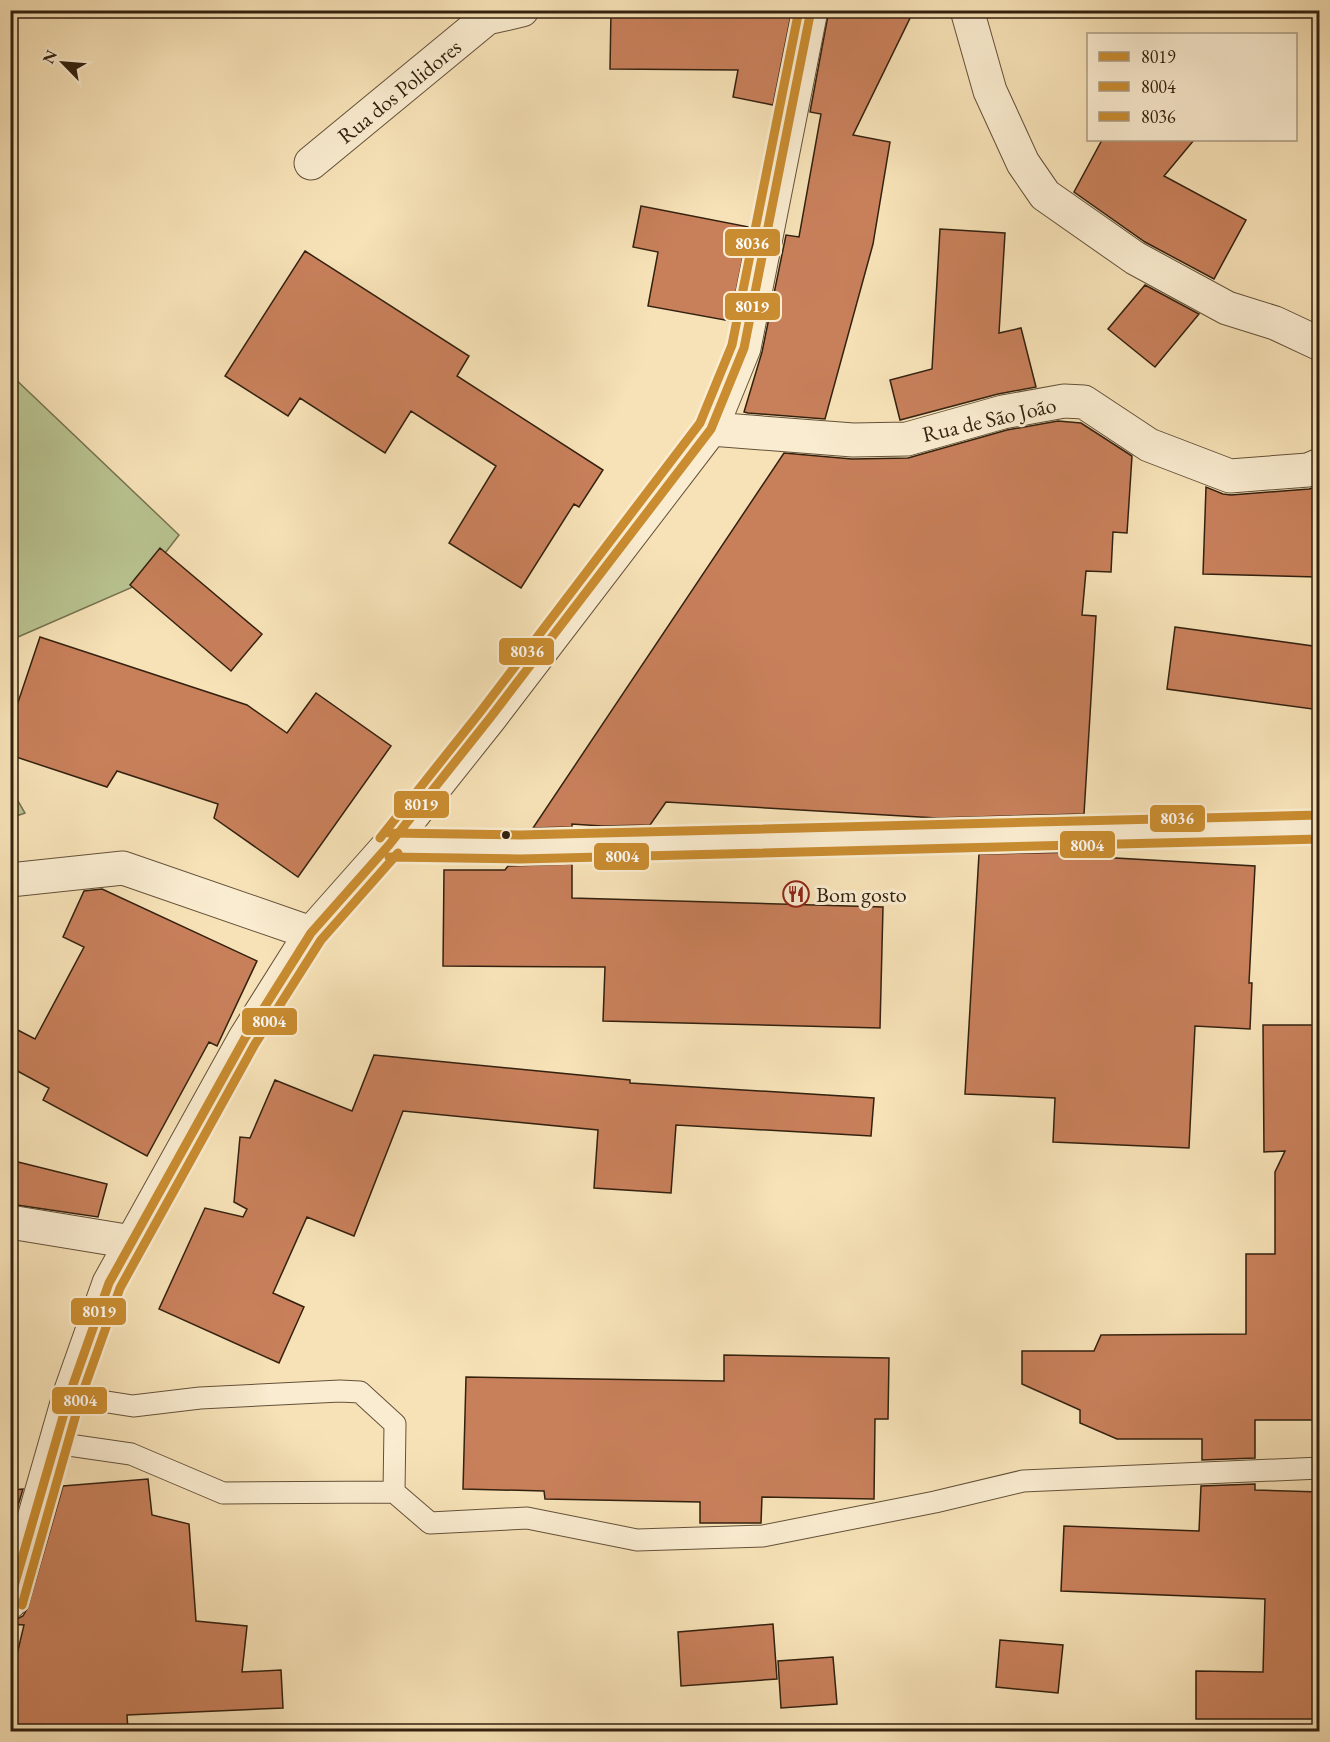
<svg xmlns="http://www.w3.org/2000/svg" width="1330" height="1742" viewBox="0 0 1330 1742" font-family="'EB Garamond',serif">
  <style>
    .green { fill: #b9c491; stroke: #767250; stroke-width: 1.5 }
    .building { fill: #c8805b; stroke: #33210f; stroke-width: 1.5 }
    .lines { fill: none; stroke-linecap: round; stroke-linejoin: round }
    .service-casing { stroke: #645139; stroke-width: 23 }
    .minor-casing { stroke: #645139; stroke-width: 35 }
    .tertiary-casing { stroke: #645139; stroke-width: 35 }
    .service { stroke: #faecd0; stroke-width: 21 }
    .minor { stroke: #faecd0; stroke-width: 33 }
    .tertiary { stroke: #faecd0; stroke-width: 33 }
    .bus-1-casing { stroke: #faecd0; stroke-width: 14 }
    .bus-2-casing { stroke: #faecd0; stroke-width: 14 }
    .bus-3-casing { stroke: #faecd0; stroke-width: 14 }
    .bus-1 { stroke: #c98c30; stroke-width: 9 }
    .bus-2 { stroke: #c98c30; stroke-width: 9 }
    .bus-3 { stroke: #c98c30; stroke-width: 9 }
    .bus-dot { fill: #33210f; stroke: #faecd0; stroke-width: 2 }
    .labels { text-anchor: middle; stroke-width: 6; stroke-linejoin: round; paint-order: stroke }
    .street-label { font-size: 22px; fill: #33210f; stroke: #faecd0 }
    .poi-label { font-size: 22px; fill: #33210f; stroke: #faecd0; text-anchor: start }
    .line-badge { stroke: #faecd0; stroke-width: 2 }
    .badge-label { font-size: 16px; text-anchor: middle; font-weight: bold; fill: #fff }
  </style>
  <rect width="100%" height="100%" fill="#f7e2b7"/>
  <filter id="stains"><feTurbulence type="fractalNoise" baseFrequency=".00333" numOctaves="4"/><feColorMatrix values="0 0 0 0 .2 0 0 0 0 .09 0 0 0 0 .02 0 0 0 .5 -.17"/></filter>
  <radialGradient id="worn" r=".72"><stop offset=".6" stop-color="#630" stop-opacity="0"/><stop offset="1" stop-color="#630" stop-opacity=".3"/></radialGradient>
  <!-- green -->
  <path class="green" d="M 10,374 L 179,535 L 142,583 L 11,640 Z
    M 11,789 L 25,813 L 11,818 L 10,817 Z"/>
  <!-- building -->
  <path class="building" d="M 611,10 L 792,10 L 773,105 L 733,97 L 738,70 L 610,69 Z
    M 829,10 L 914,10 L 853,135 L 890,142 L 873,244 L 825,419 L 748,413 L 744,412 L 762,352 L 786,235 L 799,237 L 821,114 L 810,112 Z
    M 1102,140 L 1194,140 L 1164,176 L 1246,220 L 1214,279 L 1145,242 L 1074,192 Z
    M 641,206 L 749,227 L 730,321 L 648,306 L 658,252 L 633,247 Z
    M 940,229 L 1005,233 L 999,333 L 1021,328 L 1036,387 L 998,394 L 900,420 L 890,380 L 932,369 Z
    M 305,251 L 469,356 L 457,376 L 603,470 L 579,507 L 574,504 L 521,588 L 449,543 L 496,466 L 411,411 L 385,453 L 300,398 L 288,416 L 225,376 Z
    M 1145,285 L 1199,314 L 1155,367 L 1108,329 Z
    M 1058,421 L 1081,423 L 1132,456 L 1127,533 L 1113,532 L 1111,572 L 1086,571 L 1082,615 L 1096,616 L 1084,814 L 937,818 L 666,802 L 650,825 L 602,826 L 572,824 L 572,827 L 533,828 L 784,453 L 852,459 L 908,458 L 1007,430 Z
    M 1320,486 L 1320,566 L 1318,566 L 1317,577 L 1203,574 L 1206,487 L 1223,494 L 1231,495 L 1309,489 Z
    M 160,548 L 262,634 L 231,671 L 130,585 Z
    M 1175,627 L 1320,647 L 1320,710 L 1167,689 Z
    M 40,637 L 247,705 L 287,733 L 316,693 L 391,746 L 298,877 L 214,818 L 218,804 L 117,771 L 107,787 L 10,755 L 10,726 Z
    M 1082,852 L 1081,856 L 1255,866 L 1249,983 L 1252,983 L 1250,1029 L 1195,1026 L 1189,1148 L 1053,1142 L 1055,1098 L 965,1094 L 979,854 Z
    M 572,864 L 572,898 L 883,907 L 880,1028 L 603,1021 L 605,967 L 443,966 L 444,870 L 505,870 L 508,866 Z
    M 102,889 L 257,961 L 217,1046 L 209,1042 L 147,1156 L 43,1100 L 49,1088 L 10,1067 L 10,1026 L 35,1039 L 84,947 L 63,937 L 84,891 Z
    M 1263,1025 L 1320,1025 L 1320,1420 L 1255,1420 L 1255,1458 L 1202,1460 L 1202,1439 L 1117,1439 L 1080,1423 L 1080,1410 L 1022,1384 L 1022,1351 L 1094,1351 L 1101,1335 L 1246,1334 L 1246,1254 L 1275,1254 L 1275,1172 L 1285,1151 L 1264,1152 Z
    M 374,1055 L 630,1080 L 630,1083 L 874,1098 L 871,1136 L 676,1125 L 671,1193 L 594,1188 L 598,1130 L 403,1111 L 354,1236 L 307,1217 L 273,1293 L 304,1307 L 279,1363 L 159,1309 L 205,1208 L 243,1217 L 247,1209 L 234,1202 L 240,1137 L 250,1138 L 275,1080 L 352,1111 Z
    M 10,1160 L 107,1184 L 98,1217 L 10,1204 Z
    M 724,1355 L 889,1358 L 888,1419 L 875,1419 L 874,1499 L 762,1497 L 761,1523 L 700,1523 L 700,1502 L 545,1499 L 544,1491 L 463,1489 L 466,1377 L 724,1381 Z
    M 148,1479 L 152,1515 L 189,1524 L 196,1621 L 247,1626 L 242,1672 L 281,1670 L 283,1708 L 127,1715 L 128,1731 L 38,1731 L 10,1725 L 10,1684 L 24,1625 L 10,1624 L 10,1620 L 15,1620 L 23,1616 L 28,1607 L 63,1486 Z
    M 1255,1484 L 1255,1490 L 1320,1492 L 1320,1719 L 1196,1719 L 1196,1671 L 1263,1672 L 1265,1599 L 1061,1591 L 1064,1526 L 1199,1531 L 1201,1486 Z
    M 23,1489 L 10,1532 L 10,1490 Z
    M 773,1624 L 777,1679 L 681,1686 L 678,1632 Z
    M 1000,1640 L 1063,1645 L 1058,1693 L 996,1687 Z
    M 833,1657 L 837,1704 L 781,1708 L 778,1661 Z"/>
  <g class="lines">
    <!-- service casing -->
    <g class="service-casing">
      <path id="service" d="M 69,1396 L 133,1406 L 200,1398 L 340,1391 L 360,1392 L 395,1424 L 394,1492 L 430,1523 L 527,1518 L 637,1540 L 763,1536 L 935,1502 L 1023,1481 L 1320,1468
        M 55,1443 L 131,1454 L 223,1493 L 394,1492"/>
    </g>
    <!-- minor casing -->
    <g class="minor-casing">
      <path id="minor" d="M 967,10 L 990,91 L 1023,163 L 1045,195 L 1135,258 L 1227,308 L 1275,323 L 1320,344
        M 311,163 L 487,18 L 522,10
        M 711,429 L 853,440 L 907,439 L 1003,412 L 1064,401 L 1084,402 L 1149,445 L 1230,476 L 1308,470 L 1320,465
        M 10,880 L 123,868 L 311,933
        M 10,1222 L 132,1242"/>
    </g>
    <!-- tertiary casing -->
    <g class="tertiary-casing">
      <path id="tertiary" d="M 389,845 L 520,847 L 1320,827
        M 10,1602 L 69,1396 L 109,1283 L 245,1038 L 311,933 L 389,845 L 490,718 L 711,429 L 744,348 L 811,10"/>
    </g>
    <!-- service -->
    <use href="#service" class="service"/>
    <!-- minor -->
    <use href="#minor" class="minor"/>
    <!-- tertiary -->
    <use href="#tertiary" class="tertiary"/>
    <!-- bus-1 casing -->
    <g class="bus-1-casing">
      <path id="bus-1" d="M 10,1600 L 69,1396 L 109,1283 L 245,1038 L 311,933 L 389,845 L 490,718 L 711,429 L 744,348 L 811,10"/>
    </g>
    <!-- bus-2 casing -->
    <g class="bus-2-casing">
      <path id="bus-2" d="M 389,857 L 520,859 L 1320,839
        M 22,1605 L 80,1400 L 120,1288 L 255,1044 L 321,940 L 398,853"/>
    </g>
    <!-- bus-3 casing -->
    <g class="bus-3-casing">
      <path id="bus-3" d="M 389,833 L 520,835 L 1320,815
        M 380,838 L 481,711 L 700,423 L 732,345 L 799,10"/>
    </g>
    <!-- bus-1 -->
    <use href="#bus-1" class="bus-1"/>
    <!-- bus-2 -->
    <use href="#bus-2" class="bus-2"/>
    <!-- bus-3 -->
    <use href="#bus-3" class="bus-3"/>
  </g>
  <!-- icons -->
  <defs>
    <g id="restaurant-ring" transform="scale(1.35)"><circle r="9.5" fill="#faecd0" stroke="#8f2418" stroke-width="1.5"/><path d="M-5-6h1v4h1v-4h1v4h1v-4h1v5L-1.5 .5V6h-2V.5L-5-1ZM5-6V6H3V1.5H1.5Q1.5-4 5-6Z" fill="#8f2418"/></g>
  </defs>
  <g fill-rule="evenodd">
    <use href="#restaurant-ring" x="796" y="894"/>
  </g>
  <!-- markers -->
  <circle class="bus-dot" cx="506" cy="835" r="5"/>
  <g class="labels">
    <!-- street labels -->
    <g class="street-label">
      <text transform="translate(399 91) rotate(-39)" y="8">Rua dos Polidores</text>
      <text transform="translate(989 419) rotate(-13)" y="8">Rua de São João</text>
    </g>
    <!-- poi labels -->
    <g class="poi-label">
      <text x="816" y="902">Bom gosto</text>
    </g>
  </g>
  <g class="line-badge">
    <rect x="724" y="228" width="57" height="29" rx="6" fill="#c98c30"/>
    <rect x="724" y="292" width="57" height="29" rx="6" fill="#c98c30"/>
    <rect x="498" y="637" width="57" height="29" rx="6" fill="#c98c30"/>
    <rect x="393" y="790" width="57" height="29" rx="6" fill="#c98c30"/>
    <rect x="1149" y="804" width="57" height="29" rx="6" fill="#c98c30"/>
    <rect x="1059" y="830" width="57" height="29" rx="6" fill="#c98c30"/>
    <rect x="593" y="842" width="57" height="29" rx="6" fill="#c98c30"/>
    <rect x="241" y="1007" width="57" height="29" rx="6" fill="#c98c30"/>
    <rect x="70" y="1297" width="57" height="29" rx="6" fill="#c98c30"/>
    <rect x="51" y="1386" width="57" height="29" rx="6" fill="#c98c30"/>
  </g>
  <g class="badge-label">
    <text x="752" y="249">8036</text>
    <text x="752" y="312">8019</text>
    <text x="527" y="657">8036</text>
    <text x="421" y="810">8019</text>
    <text x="1177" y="824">8036</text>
    <text x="1087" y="851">8004</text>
    <text x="622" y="862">8004</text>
    <text x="269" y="1027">8004</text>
    <text x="99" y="1317">8019</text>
    <text x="80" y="1406">8004</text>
  </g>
  <!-- margin -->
  <rect width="1330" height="1742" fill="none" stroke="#f7e2b7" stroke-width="36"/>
  <rect x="12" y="12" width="1306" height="1718" fill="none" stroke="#33210f" stroke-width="3"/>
  <rect x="18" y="18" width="1294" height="1706" fill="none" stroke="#33210f" stroke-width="1.5"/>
  <!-- legend -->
  <rect x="1087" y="33" width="210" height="108" fill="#faecd0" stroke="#aa9b83" stroke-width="1.5"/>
  <rect x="1099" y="52" width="30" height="9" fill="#c98c30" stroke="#aa9b83" stroke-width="1.5"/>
  <text x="1141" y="63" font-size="18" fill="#33210f">8019</text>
  <rect x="1099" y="82" width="30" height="9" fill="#c98c30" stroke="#aa9b83" stroke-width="1.5"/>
  <text x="1141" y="93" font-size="18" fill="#33210f">8004</text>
  <rect x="1099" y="112" width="30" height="9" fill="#c98c30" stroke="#aa9b83" stroke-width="1.5"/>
  <text x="1141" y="123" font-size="18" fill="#33210f">8036</text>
  <!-- north arrow -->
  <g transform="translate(63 63) rotate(295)" stroke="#faecd0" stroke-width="4.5" paint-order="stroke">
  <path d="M0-4.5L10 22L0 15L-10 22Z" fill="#33210f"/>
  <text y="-9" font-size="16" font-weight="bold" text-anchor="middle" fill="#33210f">N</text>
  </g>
  <rect width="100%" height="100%" filter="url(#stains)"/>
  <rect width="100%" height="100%" fill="url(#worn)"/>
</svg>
